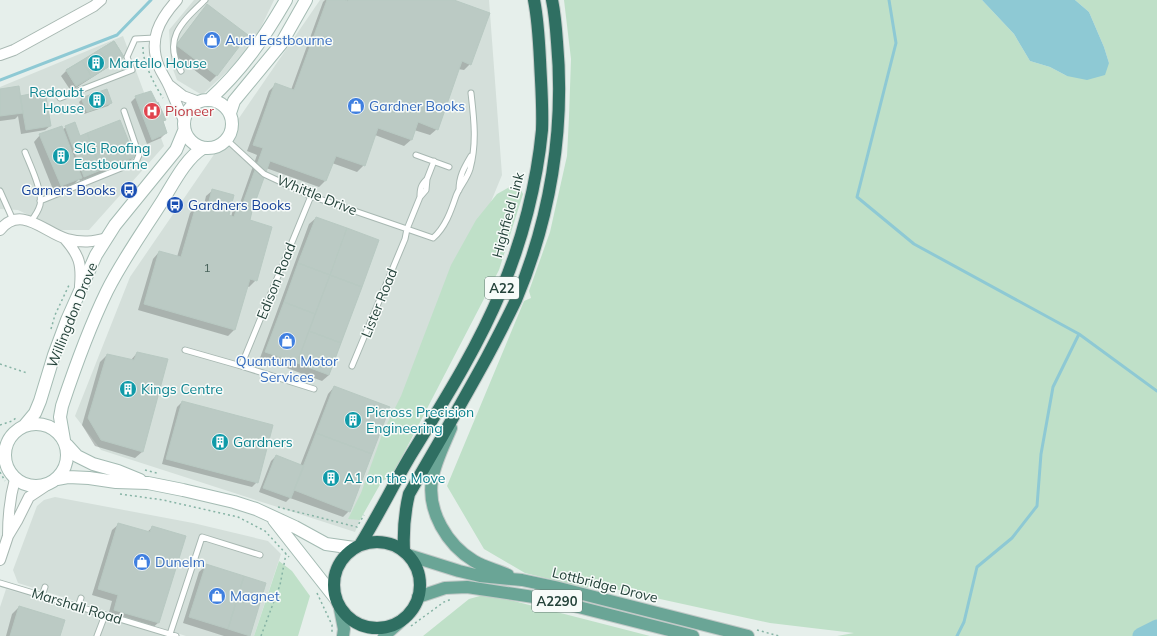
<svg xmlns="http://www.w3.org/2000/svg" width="1157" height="636" viewBox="0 0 1157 636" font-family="Mulish,sans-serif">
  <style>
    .built { fill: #d4dfda }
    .green { fill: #bfe0c8 }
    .water { fill: #8ec9d4 }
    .shadow { fill: #0003 }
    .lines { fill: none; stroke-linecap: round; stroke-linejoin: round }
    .stream { stroke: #8ec9d4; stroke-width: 3 }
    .river { stroke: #8ec9d4; stroke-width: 17 }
    .building { fill: #bbcac4; stroke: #b8c9c2 }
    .lane-casing { stroke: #a8b8b2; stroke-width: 7 }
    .street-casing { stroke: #a8b8b2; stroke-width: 12 }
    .secondary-casing { stroke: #a4bbb3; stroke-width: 14 }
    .primary-casing { stroke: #c2cac8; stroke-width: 14 }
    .highway-casing { stroke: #c2cac8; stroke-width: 14 }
    .path { stroke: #86b3a5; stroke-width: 1.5; stroke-dasharray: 2 3; stroke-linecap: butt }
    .lane { stroke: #fff; stroke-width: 5 }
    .street { stroke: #fff; stroke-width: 10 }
    .secondary { stroke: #fff; stroke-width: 12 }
    .primary { stroke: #6aa596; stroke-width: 12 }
    .highway { stroke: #2f6f62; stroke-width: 12 }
    .labels { text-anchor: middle; stroke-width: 3; stroke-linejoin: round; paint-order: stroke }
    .number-label { font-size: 12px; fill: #4a645c }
    .shield { fill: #f7fbf9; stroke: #637a73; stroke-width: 1 }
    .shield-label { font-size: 13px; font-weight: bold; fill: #24423a }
    .shop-label { font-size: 14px; fill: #366cbe; stroke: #f7fbf9; text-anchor: start }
    .culture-label { font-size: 14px; fill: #0d838f; stroke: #f7fbf9; text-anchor: start }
    .health-label { font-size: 14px; fill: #be3a42; stroke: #f7fbf9; text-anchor: start }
    .transit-label { font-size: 14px; fill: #164399; stroke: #f7fbf9; text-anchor: end }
    .street-label { font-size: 14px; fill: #24423a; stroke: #f7fbf9 }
  </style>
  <rect width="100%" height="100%" fill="#e6efeb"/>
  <!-- built -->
  <path class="built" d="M 194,0 L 274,0 L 250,50 L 202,95 L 177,80 L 171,64 L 169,30 Z
    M 320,0 L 489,0 L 502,175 L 355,532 L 101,450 L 75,416 L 130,277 Z
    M 123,36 L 164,146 L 89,230 L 59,230 L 18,210 L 0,209 L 0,87 Z
    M 55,497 L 193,523 L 268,541 L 281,554 L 254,636 L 186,636 L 18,583 L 13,570 L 37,506 L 44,500 Z
    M 6,589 L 169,636 L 0,636 L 0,607 Z"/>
  <!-- green -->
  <path class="green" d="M 564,0 L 982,0 L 1014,34 L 1030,61 L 1050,67 L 1067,76 L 1109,63 L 1104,47 L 1089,12 L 1075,0 L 1157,0 L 1157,636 L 837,636 L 854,633 L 770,623 L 596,585 L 586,588 L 525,573 L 484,549 L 447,486 L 524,301 L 531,298 L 529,291 L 550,232 L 567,156 L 569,117 L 571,59 Z
    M 517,183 L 523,194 L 499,270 L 392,476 L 382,481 L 360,520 L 348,519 L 361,493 L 383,432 L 401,396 L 451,265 L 476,220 L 497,194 Z
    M 279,561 L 292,571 L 310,596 L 298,636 L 254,636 Z
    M 487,594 L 650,636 L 423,636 L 469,599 Z"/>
  <!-- water -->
  <path class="water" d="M 982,0 L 1075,0 L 1089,12 L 1104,47 L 1109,63 L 1105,75 L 1087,80 L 1067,76 L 1050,67 L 1030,61 L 1014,34 Z"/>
  <!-- shadow -->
  <path class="shadow" d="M 325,0 L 345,1 L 345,0 L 451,0 L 470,64 L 464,70 L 458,69 L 437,129 L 430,135 L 414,130 L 411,140 L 404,146 L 375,135 L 364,165 L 357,172 L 332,163 L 325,181 L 319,187 L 266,168 L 249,221 L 256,280 L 249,287 L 247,286 L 235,329 L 228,336 L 138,310 L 153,259 L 159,252 L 177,257 L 190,213 L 196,207 L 203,209 L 206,196 L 213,190 L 227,216 L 231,217 L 233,210 L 240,203 L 257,155 L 247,151 L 269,91 L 275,85 L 291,90 L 323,2 Z
    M 201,12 L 217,75 L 210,82 L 171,52 Z
    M 114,42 L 122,56 L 118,61 L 71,91 L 61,76 L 66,71 Z
    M 0,90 L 19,97 L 50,126 L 45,130 L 21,134 L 18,116 L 15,119 L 0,121 Z
    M 136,97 L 164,120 L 163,122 L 166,133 L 161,138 L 147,144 L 131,102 Z
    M 82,99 L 111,103 L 108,106 L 84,114 L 79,102 Z
    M 66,127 L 79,137 L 134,157 L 127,164 L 95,176 L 80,181 L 79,179 L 74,184 L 54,192 L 34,142 L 40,135 L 62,130 Z
    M 316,218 L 378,241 L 329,375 L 322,381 L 260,358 L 309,224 Z
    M 137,353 L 166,360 L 142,452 L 135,458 L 95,446 L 82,425 L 100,362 L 107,355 L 131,360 Z
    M 334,387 L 349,511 L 343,517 L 290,498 L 286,502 L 259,492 L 271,461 L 276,456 L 300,466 L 328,394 Z
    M 182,402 L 257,482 L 252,487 L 162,464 L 177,407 Z
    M 119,524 L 147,532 L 153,527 L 158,623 L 151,629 L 108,616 L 112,601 L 92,595 L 112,530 Z
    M 206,565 L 249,635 L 249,636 L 224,636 L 183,623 L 199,572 Z
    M 19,607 L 59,636 L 6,636 L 12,614 Z"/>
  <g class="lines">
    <!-- stream -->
    <path class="stream" d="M 889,0 L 896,43 L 857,197 L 914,244 L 1079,334 L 1157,391
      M 0,80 L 117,35 L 151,0
      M 957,636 L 964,622 L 977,567 L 1012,538 L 1037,506 L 1041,454 L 1053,387 L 1079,334"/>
    <!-- river -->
    <path class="river" d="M 1141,636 L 1157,628"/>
  </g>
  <!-- building -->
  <path class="building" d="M 327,0 L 345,0 L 348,1 L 349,0 L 454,0 L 490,13 L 471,65 L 462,61 L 438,130 L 418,122 L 412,140 L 378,128 L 365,166 L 336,156 L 326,181 L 270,161 L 252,211 L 237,207 L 239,202 L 243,203 L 263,148 L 253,145 L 275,83 L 294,90 Z
    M 207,4 L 248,35 L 217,76 L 176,45 Z
    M 114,41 L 124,57 L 76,86 L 66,70 Z
    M 114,41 L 124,57 L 111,65 L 99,50 Z
    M 99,50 L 111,65 L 92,77 L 82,61 Z
    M 82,61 L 92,77 L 76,86 L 66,70 Z
    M 19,86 L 23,113 L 0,116 L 0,89 Z
    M 107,89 L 112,103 L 87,112 L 81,98 Z
    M 45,91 L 51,126 L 26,130 L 20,96 Z
    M 151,91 L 157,103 L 158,102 L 166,120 L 163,121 L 167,133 L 152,140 L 135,96 Z
    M 120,120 L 135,157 L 101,170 L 87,133 Z
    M 75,122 L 80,136 L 87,133 L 101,170 L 84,177 L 65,126 Z
    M 62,126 L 82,178 L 61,186 L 39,134 Z
    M 212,189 L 234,195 L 229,215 L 234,217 L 237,207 L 252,211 L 250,220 L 272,227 L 257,281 L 250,279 L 235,330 L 144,304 L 159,251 L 181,257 L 196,206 L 207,209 Z
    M 316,217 L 347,228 L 330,275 L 298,263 Z
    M 347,228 L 379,240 L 362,287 L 330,275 Z
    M 298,263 L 330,275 L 315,314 L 284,302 Z
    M 330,275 L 362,287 L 341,343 L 309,331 Z
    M 284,302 L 315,314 L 297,363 L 265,352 Z
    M 309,331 L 341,343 L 329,375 L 297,363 Z
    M 137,352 L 168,359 L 143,452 L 101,440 L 88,418 L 107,354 L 134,360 Z
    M 334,386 L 390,407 L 372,454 L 316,433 Z
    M 182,401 L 273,425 L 258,483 L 166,459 Z
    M 316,433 L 372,454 L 350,512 L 294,490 Z
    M 276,455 L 304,466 L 291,498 L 263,488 Z
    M 118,523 L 150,532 L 152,526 L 186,536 L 159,623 L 114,610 L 118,595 L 98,589 Z
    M 206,564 L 244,576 L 228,629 L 189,617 Z
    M 244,576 L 266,583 L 250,636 L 228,629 Z
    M 19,606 L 65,620 L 60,636 L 10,636 Z"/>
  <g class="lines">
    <!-- lane casing -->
    <g class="lane-casing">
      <path id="lane" d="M 181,71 C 162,39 182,22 205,0
        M 60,98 L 132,70 L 127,57 L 135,39 L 155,38
        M 227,140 L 264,174 L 311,196 L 407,229 L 405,239 L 352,366
        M 25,152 C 30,165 43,191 40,205 C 38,212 35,216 31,221
        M 416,155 L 449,167
        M 434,161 L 427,179 L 426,190 L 420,197 L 407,229 L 433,238 C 445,228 451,211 456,196 C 460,186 467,179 470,169 C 477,143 474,119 471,93
        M 459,190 C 459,176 464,168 471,156
        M 0,191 L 13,220
        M 420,197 C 420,188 421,185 427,179
        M 40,201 L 136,162 L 139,155 L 124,111
        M 185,350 L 241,366 L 314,389
        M 241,366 L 311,196
        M 0,583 L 176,636
        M 42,596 L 45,587
        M 78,607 L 81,598
        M 170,634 L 202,537 L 260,555
        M 97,636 L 105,615"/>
    </g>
    <!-- street casing -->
    <g class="street-casing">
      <path id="street" d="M 177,0 C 159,20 148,40 159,67 C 162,74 166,79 169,86 C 174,97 178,109 184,120
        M 0,55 L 14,50 L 94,6 L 101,0
        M 169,85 L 183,96 L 199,102
        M 0,230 C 21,204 45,233 67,239 C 82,243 93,242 107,238
        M 65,239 C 79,255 82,264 80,286
        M 8,536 C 8,517 10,497 15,479
        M 0,560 L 8,536 L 17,521 L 29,497 L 47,485"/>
    </g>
    <!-- secondary casing -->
    <g class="secondary-casing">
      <path id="secondary" d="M184 124a24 24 0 1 1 48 0a24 24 0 1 1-48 0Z
        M 209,100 C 243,69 264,38 286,0
        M 230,113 L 234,101 L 281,44 L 306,0
        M5 455a31 31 0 1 1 62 0a31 31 0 1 1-62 0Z
        M 25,425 L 35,413 L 40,401 L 54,355 L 67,320 L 96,255 L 115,225 L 176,150 L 184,131
        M 64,440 L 60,417 L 62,406 C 75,367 89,328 107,291 C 123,259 144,230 163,200 C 173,184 186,158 203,148
        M 67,445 L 77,456 L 93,464 L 118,471 L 140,480
        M 57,479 L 68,477 L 89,478 L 116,482 L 148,483 L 183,490 L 234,502 L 256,509 L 295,527 L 326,544 L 354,548
        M 274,520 L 336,599"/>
    </g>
    <!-- primary casing -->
    <g class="primary-casing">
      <path id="primary" d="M 451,428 C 444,445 435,462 432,480 C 427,511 447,545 474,561 C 484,567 497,570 508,575
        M 408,555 L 459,571 L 480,576 L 522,580 L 555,587 L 748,636
        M 418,597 L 445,588 L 467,587 L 547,599 L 693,636
        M 340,609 L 344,629 L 343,636
        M 384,636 L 401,621"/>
    </g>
    <!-- highway casing -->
    <g class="highway-casing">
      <path id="highway" d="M334 585a43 43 0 1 1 86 0a43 43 0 1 1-86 0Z
        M 360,545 C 378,516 392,487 409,458 C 442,404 477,349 501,291 C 522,242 537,183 542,130 C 543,107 541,83 540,60 C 539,40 538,20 534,0
        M 404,551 C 403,530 404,515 409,494 C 435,449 462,403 487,357 C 497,338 507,319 516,300 C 550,219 565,130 557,42 C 556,28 555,14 552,0"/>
    </g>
    <!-- path -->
    <path class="path" d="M 143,47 C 142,61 155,86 163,98
      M 51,329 L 55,315 L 70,283
      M 0,364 L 27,373
      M 0,425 L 12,421 L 16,418
      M 145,470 L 157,473
      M 0,472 L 5,481
      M 120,494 L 163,500 L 238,517 L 265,531 L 289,557
      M 278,507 L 357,527 L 364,515
      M 317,593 L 332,625 L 332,632
      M 411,626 L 444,602 L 452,599
      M 757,630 L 779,636
      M 261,636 L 280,585 L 286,554"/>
    <!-- lane -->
    <use href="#lane" class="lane"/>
    <!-- street -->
    <use href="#street" class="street"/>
    <!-- secondary -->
    <use href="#secondary" class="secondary"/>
    <!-- primary -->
    <use href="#primary" class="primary"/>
    <!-- highway -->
    <use href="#highway" class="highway"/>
  </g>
  <!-- icons -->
  <defs>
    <g id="shop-disc" transform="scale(0.9)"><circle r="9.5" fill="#3f7fe0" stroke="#f7fbf9"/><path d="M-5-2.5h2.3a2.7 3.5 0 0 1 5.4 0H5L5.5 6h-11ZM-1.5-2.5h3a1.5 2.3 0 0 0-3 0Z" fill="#fff"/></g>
    <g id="building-disc" transform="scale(0.9)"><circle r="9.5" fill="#0f9aa8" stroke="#f7fbf9"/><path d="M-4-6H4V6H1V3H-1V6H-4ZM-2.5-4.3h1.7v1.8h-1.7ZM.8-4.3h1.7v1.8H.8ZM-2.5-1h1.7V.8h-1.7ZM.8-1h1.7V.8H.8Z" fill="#fff"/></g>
    <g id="hospital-disc" transform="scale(0.9)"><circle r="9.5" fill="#e0444e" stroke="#f7fbf9"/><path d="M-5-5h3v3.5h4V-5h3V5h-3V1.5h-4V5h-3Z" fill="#fff"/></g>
    <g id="bus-disc" transform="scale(0.9)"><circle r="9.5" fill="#1a4fb4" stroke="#f7fbf9"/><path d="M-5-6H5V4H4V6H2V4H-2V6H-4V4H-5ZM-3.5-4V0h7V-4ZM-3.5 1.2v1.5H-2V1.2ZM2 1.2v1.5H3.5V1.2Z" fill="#fff"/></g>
  </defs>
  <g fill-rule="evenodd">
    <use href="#shop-disc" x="212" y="40"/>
    <use href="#building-disc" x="96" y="63"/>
    <use href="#building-disc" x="97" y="100"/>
    <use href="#shop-disc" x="356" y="106"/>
    <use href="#hospital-disc" x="152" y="111"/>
    <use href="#building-disc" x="61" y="156"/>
    <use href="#bus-disc" x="129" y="190"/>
    <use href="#bus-disc" x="175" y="205"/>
    <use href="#shop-disc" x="287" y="341"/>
    <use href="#building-disc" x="128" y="389"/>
    <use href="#building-disc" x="353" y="420"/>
    <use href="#building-disc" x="220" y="442"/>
    <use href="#building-disc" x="331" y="478"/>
    <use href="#shop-disc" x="142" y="562"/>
    <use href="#shop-disc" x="217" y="596"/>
  </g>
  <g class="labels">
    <!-- number labels -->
    <g class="number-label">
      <text x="207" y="272">1</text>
    </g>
    <!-- shield labels -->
    <g class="shield">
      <rect x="485" y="277" width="34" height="22" rx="3"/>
      <rect x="532" y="590" width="50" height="22" rx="3"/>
    </g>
    <g class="shield-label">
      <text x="502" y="293">A22</text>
      <text x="557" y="606">A2290</text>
    </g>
    <!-- shop labels -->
    <g class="shop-label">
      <text x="225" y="45">Audi Eastbourne</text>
      <text x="369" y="111">Gardner Books</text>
      <text x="287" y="366" text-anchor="middle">Quantum Motor<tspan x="287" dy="16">Services</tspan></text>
      <text x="155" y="567">Dunelm</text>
      <text x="230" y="601">Magnet</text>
    </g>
    <!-- culture labels -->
    <g class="culture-label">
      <text x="109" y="68">Martello House</text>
      <text x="84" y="97" text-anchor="end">Redoubt<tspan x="84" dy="16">House</tspan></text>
      <text x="74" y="153">SIG Roofing<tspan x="74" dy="16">Eastbourne</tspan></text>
      <text x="141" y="394">Kings Centre</text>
      <text x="366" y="417">Picross Precision<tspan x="366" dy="16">Engineering</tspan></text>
      <text x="233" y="447">Gardners</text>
      <text x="344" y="483">A1 on the Move</text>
    </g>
    <!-- health labels -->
    <g class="health-label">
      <text x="165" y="116">Pioneer</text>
    </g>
    <!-- transit labels -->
    <g class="transit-label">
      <text x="116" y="195">Garners Books</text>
      <text x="188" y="210" text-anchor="start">Gardners Books</text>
    </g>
    <!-- street labels -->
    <g class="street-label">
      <text transform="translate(317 195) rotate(22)" y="5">Whittle Drive</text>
      <text transform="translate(508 215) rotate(-75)" y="5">Highfield Link</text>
      <text transform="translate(276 281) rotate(-68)" y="5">Edison Road</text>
      <text transform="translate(379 303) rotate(-68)" y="5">Lister Road</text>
      <text transform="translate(72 315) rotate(-68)" y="5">Willingdon Drove</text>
      <text transform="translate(605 585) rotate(14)" y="5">Lottbridge Drove</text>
      <text transform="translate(77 606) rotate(17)" y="5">Marshall Road</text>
    </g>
  </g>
</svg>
